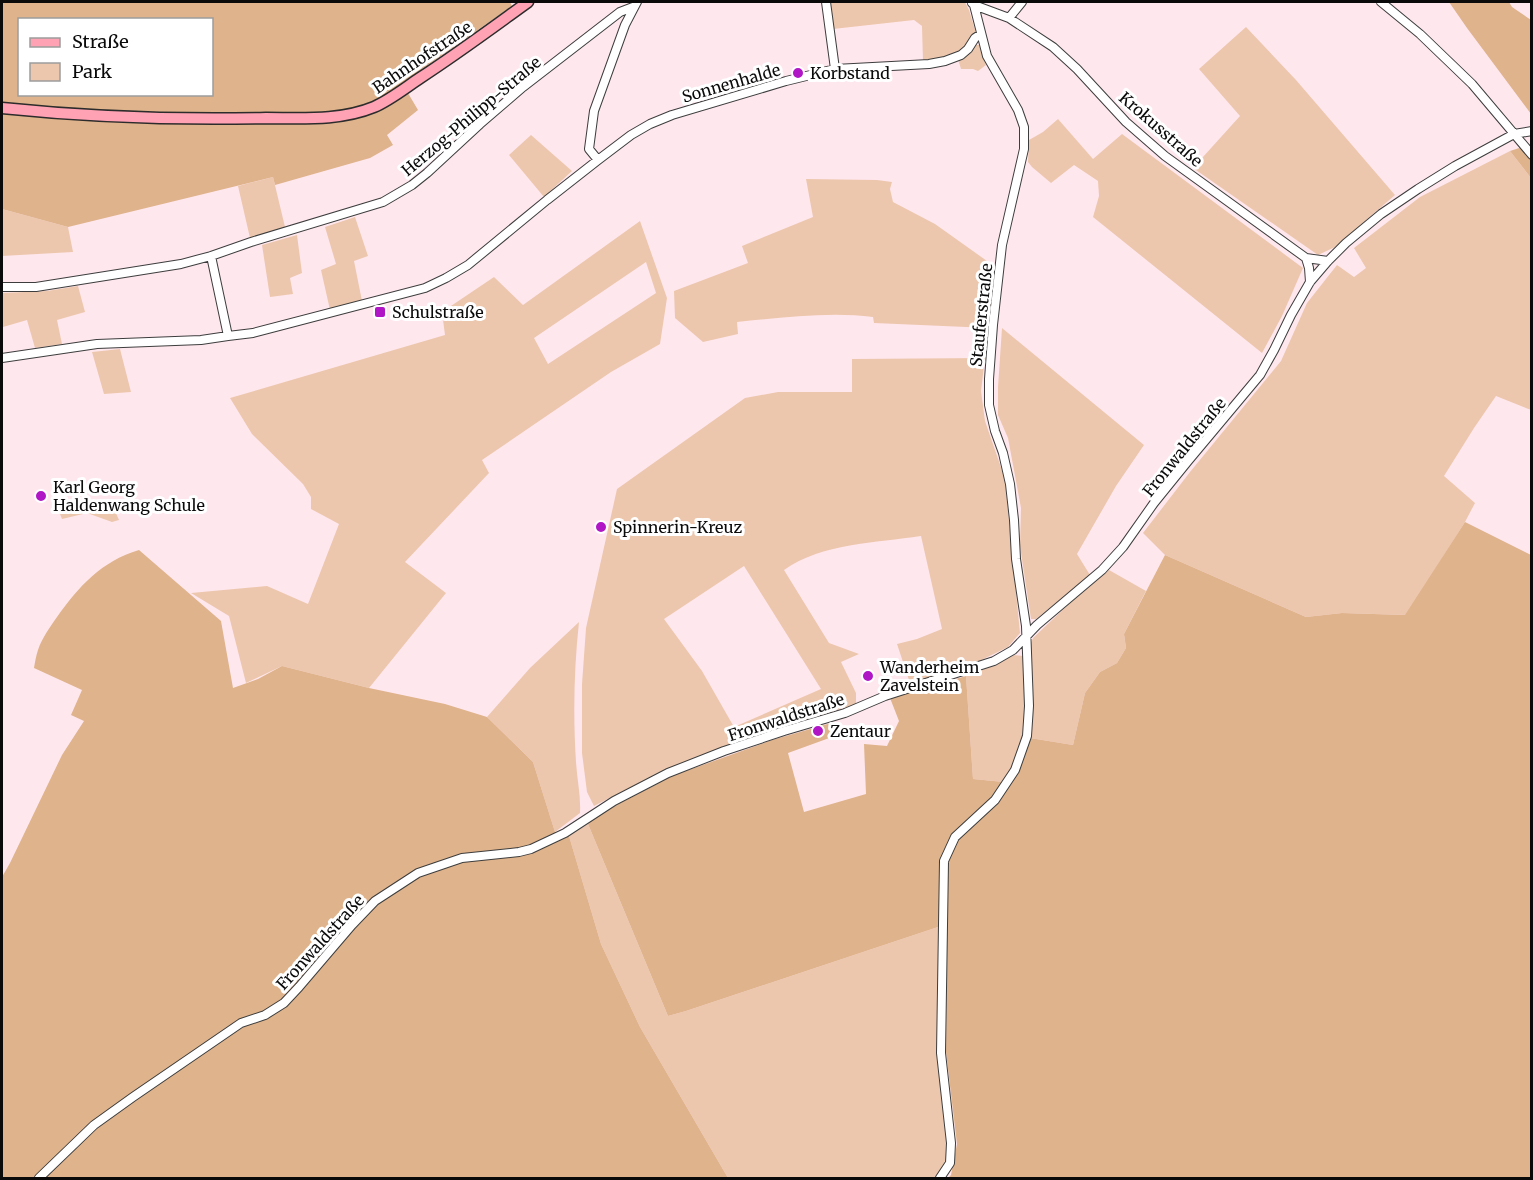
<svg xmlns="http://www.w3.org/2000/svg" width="1533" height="1180" viewBox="0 0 1533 1180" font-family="Merriweather,serif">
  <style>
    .green { fill: #edc7ad; fill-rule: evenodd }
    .forest { fill: #dfb38b; fill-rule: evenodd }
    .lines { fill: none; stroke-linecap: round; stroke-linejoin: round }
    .street-casing { stroke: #3d3d3d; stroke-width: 10 }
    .secondary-casing { stroke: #2c2c2c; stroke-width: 13 }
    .street { stroke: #fff; stroke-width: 8 }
    .secondary { stroke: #ffa2b3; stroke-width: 10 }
    .poi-dot { fill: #b016c6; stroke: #fff; stroke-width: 2 }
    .labels { text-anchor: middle; stroke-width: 6; stroke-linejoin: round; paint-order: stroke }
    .street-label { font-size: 16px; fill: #0a0a0a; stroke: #fff }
    .poi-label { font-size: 16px; fill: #0a0a0a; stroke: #fff; text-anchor: start }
  </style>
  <rect width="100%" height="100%" fill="#ffe7ee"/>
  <!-- green -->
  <path class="green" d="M 831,2 L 965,2 L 969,10 L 976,33 C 962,58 950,59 923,62 L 922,26 L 914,20 L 833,29 Z
    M 1246,27 L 1296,80 L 1395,195 L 1335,247 L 1318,255 L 1193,168 L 1240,116 L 1199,69 Z
    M 973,45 L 979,45 L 986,65 L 978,71 L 973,69 L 961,69 L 958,59 Z
    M 1058,119 L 1093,159 L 1122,134 L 1303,268 L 1282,316 L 1262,353 L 1093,217 L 1099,196 L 1098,181 L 1074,165 L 1051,183 L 1032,167 L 1028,162 L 1029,140 L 1043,132 Z
    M 531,135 L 572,171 L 544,197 L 509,155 Z
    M 1510,151 L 1531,178 L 1531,410 L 1496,396 L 1474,428 L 1444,476 L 1475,503 L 1465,522 L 1406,615 L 1342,613 L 1306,617 L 1165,555 L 1143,533 L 1190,472 L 1281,361 L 1307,303 L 1337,265 L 1354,277 L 1366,268 L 1354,248 L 1420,197 Z
    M 273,177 L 285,227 L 250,238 L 238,186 Z
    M 806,179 L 877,180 L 892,182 L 890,189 L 893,202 L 935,224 L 994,266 L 989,328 L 874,323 L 873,317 C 829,311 781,318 737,322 L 738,334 L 703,342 L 675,318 L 674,291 L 748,263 L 742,246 L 813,217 Z
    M 2,209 L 68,227 L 73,252 L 2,256 Z
    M 355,217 L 368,256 L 354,261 L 362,301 L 330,310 L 321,270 L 336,264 L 325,227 Z
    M 640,221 L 667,298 L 660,344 L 611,372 L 482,460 L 489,473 L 405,562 L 446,593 L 369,688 L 282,666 L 246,683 L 229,616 L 191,593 L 267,586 L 308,604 L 339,524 L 311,509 L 311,497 L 303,484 L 252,434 L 230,398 L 445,335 L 442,312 L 494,277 L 523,305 ZM 646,262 L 656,293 L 548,364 L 534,338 Z
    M 297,235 L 302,273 L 290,278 L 293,294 L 270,297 L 262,245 Z
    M 78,286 L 85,312 L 57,320 L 62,344 L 35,348 L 27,320 L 3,327 L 2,293 L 47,291 Z
    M 1002,328 L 1144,445 L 1116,486 L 1077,554 L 1090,575 L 1036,619 L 1031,619 L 1020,546 L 1021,508 L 1008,438 L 998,415 L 998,387 Z
    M 120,349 L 131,392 L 104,394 L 92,352 Z
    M 985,358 L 981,391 L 985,421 L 1005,479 L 1020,633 L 1008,647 L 965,668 L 911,686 L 897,644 L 917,639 L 942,629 L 921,536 C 876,543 822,543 784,570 L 829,643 L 859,654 L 841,662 L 856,693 L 856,704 L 759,735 L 666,769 L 594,806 L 587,792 L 582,753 L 582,684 L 586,628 L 617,489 L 745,398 L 778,392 L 852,392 L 852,359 ZM 744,566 L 821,689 L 734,727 L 702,671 L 664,619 Z
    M 89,503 L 115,511 L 119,520 L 112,522 L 87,513 L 62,519 L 58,509 Z
    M 1109,570 L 1146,591 L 1124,634 L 1126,648 L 1117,663 L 1100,672 L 1085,693 L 1073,745 L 1030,738 L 1032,710 L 1029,648 L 1033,638 L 1071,602 Z
    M 579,622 C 574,668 573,716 576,762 C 577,779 581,796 580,813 L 555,832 L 533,762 L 487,717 L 530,668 Z
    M 1013,655 L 1023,656 L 1025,680 L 1025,738 L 1012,768 L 1004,782 L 973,779 L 966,676 L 997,664 Z
    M 588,824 L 668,1016 L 686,1011 L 941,926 L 948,1159 L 937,1178 L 728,1178 L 640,1027 L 601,944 L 569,836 Z"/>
  <!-- forest -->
  <path class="forest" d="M 2,2 L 510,2 L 512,6 L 402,83 L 418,110 L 387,135 L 393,145 L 370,158 L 275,185 L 273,177 L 68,227 L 2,209 ZM 20,20 L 212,20 L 212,94 L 20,94 Z
    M 1449,2 L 1509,2 L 1512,7 L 1531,20 L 1531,114 L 1467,28 Z
    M 1531,144 L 1531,178 L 1510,151 Z
    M 1465,522 L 1531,555 L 1531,1178 L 948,1178 L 951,1175 L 957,1144 L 946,1052 L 947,924 L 686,1011 L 668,1016 L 588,824 L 596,816 L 672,776 L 772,740 L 831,723 L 839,722 L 843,733 L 788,753 L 804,812 L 866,794 L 864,744 L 887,746 L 899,721 L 890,698 L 966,676 L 973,779 L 1004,782 L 1016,776 L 1030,738 L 1073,745 L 1085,693 L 1100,672 L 1117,663 L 1126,648 L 1124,634 L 1165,555 L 1306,617 L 1342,613 L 1405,615 Z
    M 139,550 L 221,621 L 233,688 L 258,679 L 282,666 L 369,688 L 445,704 L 487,717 L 533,762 L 555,832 L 569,836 L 601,944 L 640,1027 L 728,1178 L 2,1178 L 2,877 L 10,863 L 62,755 L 84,721 L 71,715 L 82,690 L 34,668 C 35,662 36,656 38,650 C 42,638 50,627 57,617 C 79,586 102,561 139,550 Z"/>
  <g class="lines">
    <!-- street casing -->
    <g class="street-casing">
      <path id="street" d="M 826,2 L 835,69
        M 1381,2 L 1420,34 L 1472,84 L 1532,155
        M 972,3 L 974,5 L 1009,18 L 1053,47 L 1077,69 L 1126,122 L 1165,156 L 1306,258 L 1328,261
        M 1009,18 L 1022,2
        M 598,160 L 589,149 L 594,111 L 625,25 L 637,2
        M 211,256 L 228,336
        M 1306,258 L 1309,268 L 1310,282
        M 2,287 L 36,287 L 181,264 L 211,256 L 251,242 L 383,202 L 412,185 L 427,173 L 480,124 L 523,87 L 620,12 L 633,7
        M 2,358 L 97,344 L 201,340 L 228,336 L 253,333 L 425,288 L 446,278 L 468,265 L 547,200 L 598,160 L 631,135 L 650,124 L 672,115 L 786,81 L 835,69 L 929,64 L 945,61 L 961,55 L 968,49 L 975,38 L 981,34
        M 39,1178 L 94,1125 L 133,1097 L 241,1023 L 265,1015 L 284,1003 L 299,987 L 352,925 L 375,901 L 418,873 L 462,858 L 519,852 L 531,849 L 565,833 L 614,801 L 668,773 L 724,751 L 784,731 L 845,713 L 885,696 L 994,661 L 1013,650 L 1037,625 L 1102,570 L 1123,547 L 1154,503 L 1188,461 L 1260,375 L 1274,350 L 1291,315 L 1310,282 L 1328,261 L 1346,243 L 1381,214 L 1418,189 L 1455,166 L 1514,134 L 1532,131
        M 940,1178 L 950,1163 L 951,1143 L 941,1053 L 944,861 L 955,837 L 995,800 L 1015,770 L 1027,736 L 1029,706 L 1026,626 L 1016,559 L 1014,520 L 1010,484 L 1003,453 L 995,431 L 989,405 L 989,379 L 993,325 L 1002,245 L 1024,149 L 1024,127 L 1018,110 L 987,56 L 974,5"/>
    </g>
    <!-- secondary casing -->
    <g class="secondary-casing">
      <path id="secondary" d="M 2,108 C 89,117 177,120 266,118 C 302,118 340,121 374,107 C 390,100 405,88 420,78 C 457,54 492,28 528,2"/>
    </g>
    <!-- street -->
    <use href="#street" class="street"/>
    <!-- secondary -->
    <use href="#secondary" class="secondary"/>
  </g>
  <!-- markers -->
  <g class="poi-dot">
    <circle cx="798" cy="73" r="6"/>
    <rect x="374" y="306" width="12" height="12" rx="3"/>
    <circle cx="41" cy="496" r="6"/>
    <circle cx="601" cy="527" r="6"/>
    <circle cx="868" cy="676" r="6"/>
    <circle cx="818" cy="731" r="6"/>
  </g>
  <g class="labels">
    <!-- street labels -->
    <g class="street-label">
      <text transform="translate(422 57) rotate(-34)" y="6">Bahnhofstraße</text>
      <text transform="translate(731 83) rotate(-16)" y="6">Sonnenhalde</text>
      <text transform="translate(471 116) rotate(-40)" y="6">Herzog-Philipp-Straße</text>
      <text transform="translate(1161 129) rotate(41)" y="6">Krokusstraße</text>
      <text transform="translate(981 315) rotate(-84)" y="6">Stauferstraße</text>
      <text transform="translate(1184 447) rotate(-51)" y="6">Fronwaldstraße</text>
      <text transform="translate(786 717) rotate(-18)" y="6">Fronwaldstraße</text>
      <text transform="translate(320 942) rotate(-48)" y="6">Fronwaldstraße</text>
    </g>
    <!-- poi labels -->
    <g class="poi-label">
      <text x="810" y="79">Korbstand</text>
      <text x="392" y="318">Schulstraße</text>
      <text x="53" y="493">Karl Georg<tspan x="53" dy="18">Haldenwang Schule</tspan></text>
      <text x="613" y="533">Spinnerin-Kreuz</text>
      <text x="880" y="673">Wanderheim<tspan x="880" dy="18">Zavelstein</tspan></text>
      <text x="830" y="737">Zentaur</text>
    </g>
  </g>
  <!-- border -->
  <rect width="1533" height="1180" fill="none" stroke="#0a0a0a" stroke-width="6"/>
  <!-- legend -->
  <rect x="18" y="18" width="195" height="78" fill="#ffffff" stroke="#9d9d9d" stroke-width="1.5"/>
  <rect x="30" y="38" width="30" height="9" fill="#ffa2b3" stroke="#9d9d9d" stroke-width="1.5"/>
  <text x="72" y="48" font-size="18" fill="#0a0a0a">Straße</text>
  <rect x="30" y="63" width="30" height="18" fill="#edc7ad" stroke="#9d9d9d" stroke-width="1.5"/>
  <text x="72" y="78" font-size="18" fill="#0a0a0a">Park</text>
</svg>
